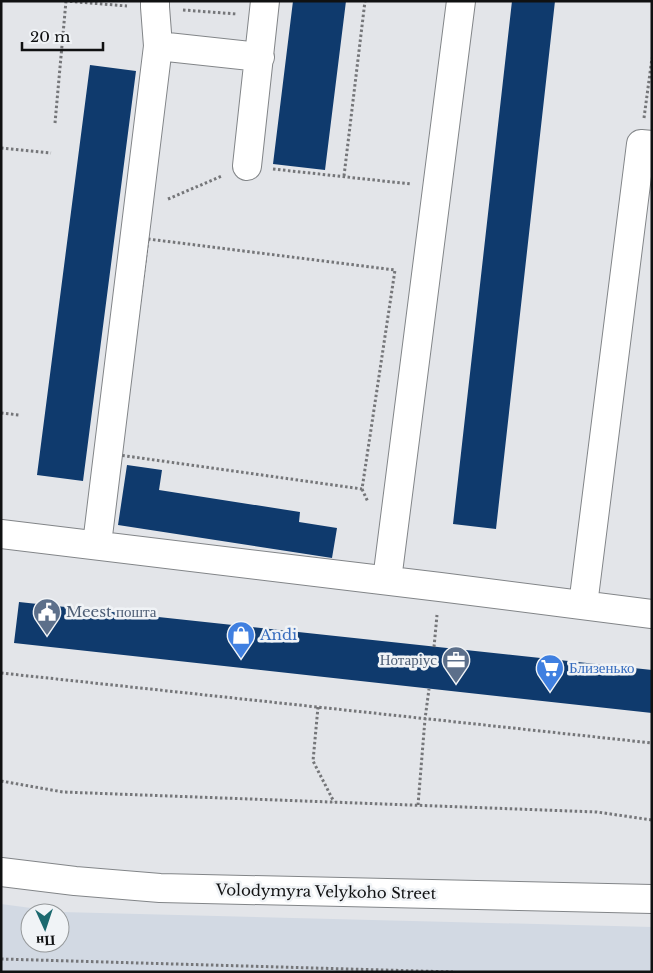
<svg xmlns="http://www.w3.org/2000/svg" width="653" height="973" viewBox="0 0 653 973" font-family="'Libre Baskerville',serif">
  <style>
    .built { fill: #d2d9e3; fill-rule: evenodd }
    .building { fill: #0f3a6d }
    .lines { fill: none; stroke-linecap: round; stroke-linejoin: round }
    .minor-casing { stroke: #828588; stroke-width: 30 }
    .major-casing { stroke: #828588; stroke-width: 30 }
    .path { stroke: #757679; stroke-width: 3; stroke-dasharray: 2.5 2.5; stroke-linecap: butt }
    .minor { stroke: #fff; stroke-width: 28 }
    .major { stroke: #fff; stroke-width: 28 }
    .labels { text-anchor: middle; stroke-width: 5; stroke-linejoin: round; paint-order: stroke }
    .service-label { font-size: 15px; fill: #4e5e75; stroke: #f0f3f6; text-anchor: start }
    .shop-label { font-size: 15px; fill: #366cbe; stroke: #f0f3f6; text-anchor: start }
    .street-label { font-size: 15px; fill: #101112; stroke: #f0f3f6 }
  </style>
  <rect width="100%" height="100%" fill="#e3e5e9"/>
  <!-- built -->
  <path class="built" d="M 1,904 L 61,912 L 652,927 L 652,972 L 1,972 ZM 30,913 L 60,913 L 60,943 L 30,943 Z"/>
  <!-- building -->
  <path class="building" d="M 293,1 L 346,1 L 325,170 L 273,164 Z
    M 512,1 L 555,1 L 496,529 L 453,524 Z
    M 90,65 L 136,71 L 83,481 L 37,475 Z
    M 127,465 L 162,470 L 159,490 L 300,512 L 299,522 L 337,528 L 332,558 L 118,525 Z
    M 19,602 L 652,670 L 652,713 L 14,643 Z"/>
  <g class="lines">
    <!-- minor casing -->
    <g class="minor-casing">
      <path id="minor" d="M 158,46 L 260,57
        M 247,166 L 265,1
        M 1,534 L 440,587 L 652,614
        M 97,544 L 158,46 L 155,7 L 155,1
        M 387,580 L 461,1
        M 583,605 L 641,144 L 652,145"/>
    </g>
    <!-- major casing -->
    <g class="major-casing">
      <path id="major" d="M 1,872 L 75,881 L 160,888 L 652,899"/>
    </g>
    <!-- path -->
    <path class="path" d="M 65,1 L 127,6
      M 183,10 L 237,14
      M 644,118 L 652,58
      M 55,123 L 66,1
      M 1,148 L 51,153
      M 273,169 L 411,184
      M 344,176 L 365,1
      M 168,199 L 222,176
      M 148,239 L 395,270 L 362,489 L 119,455 Z
      M 1,413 L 19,415
      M 362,489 L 368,502
      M 434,647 L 437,615
      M 1,673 L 652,743
      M 318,707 L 313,761 L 334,802
      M 1,781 L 63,792 L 597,812 L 652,820
      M 418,805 L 425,719 L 429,689
      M 1,959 L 453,972"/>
    <!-- minor -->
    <use href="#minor" class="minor"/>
    <!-- major -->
    <use href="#major" class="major"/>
  </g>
  <!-- icons -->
  <defs>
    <g id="civic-pin" transform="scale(1.4375)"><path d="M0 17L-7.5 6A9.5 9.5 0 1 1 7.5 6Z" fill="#5c6f8a" stroke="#f0f3f6"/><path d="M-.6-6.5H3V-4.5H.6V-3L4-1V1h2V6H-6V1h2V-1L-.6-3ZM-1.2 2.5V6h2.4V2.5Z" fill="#fff"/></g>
    <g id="shop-pin" transform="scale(1.4375)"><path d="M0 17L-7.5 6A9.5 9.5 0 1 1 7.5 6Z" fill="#3f7fe0" stroke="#f0f3f6"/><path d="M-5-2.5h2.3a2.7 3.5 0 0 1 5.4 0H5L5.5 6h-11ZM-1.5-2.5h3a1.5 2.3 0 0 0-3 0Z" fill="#fff"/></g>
    <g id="office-pin" transform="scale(1.4375)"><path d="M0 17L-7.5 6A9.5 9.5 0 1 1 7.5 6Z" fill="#5c6f8a" stroke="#f0f3f6"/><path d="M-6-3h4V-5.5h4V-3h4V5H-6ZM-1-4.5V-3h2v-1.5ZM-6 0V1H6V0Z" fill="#fff"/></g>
    <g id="supermarket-pin" transform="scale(1.4375)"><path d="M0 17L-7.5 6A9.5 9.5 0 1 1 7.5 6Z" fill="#3f7fe0" stroke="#f0f3f6"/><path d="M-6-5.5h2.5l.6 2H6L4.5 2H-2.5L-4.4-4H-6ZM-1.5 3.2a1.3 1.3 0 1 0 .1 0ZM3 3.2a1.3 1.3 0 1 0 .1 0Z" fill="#fff"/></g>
  </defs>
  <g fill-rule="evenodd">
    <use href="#civic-pin" x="47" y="612"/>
    <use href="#shop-pin" x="241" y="635"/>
    <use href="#office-pin" x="456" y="660"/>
    <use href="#supermarket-pin" x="550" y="668"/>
  </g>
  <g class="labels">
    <!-- service labels -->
    <g class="service-label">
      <text x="66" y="617">Meest пошта</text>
      <text x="437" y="665" text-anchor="end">Нотаріус</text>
    </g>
    <!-- shop labels -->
    <g class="shop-label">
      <text x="260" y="640">Andi</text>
      <text x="569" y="673">Близенько</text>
    </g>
    <!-- street labels -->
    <g class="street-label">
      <text transform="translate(326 892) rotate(1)" y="5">Volodymyra Velykoho Street</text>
    </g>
  </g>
  <!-- border -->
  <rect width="653" height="973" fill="none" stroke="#101112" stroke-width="5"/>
  <!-- north arrow -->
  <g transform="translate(45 928) rotate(177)"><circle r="24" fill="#f0f3f6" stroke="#96999b"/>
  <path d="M0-4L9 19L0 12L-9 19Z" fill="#1c696f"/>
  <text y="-8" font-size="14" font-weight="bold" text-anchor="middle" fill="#101112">Пн</text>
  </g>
  <!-- scale -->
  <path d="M22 42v8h81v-8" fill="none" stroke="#101112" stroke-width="2.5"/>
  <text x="30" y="42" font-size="15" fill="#101112" stroke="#f0f3f6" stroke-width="4" paint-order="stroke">20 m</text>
</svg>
